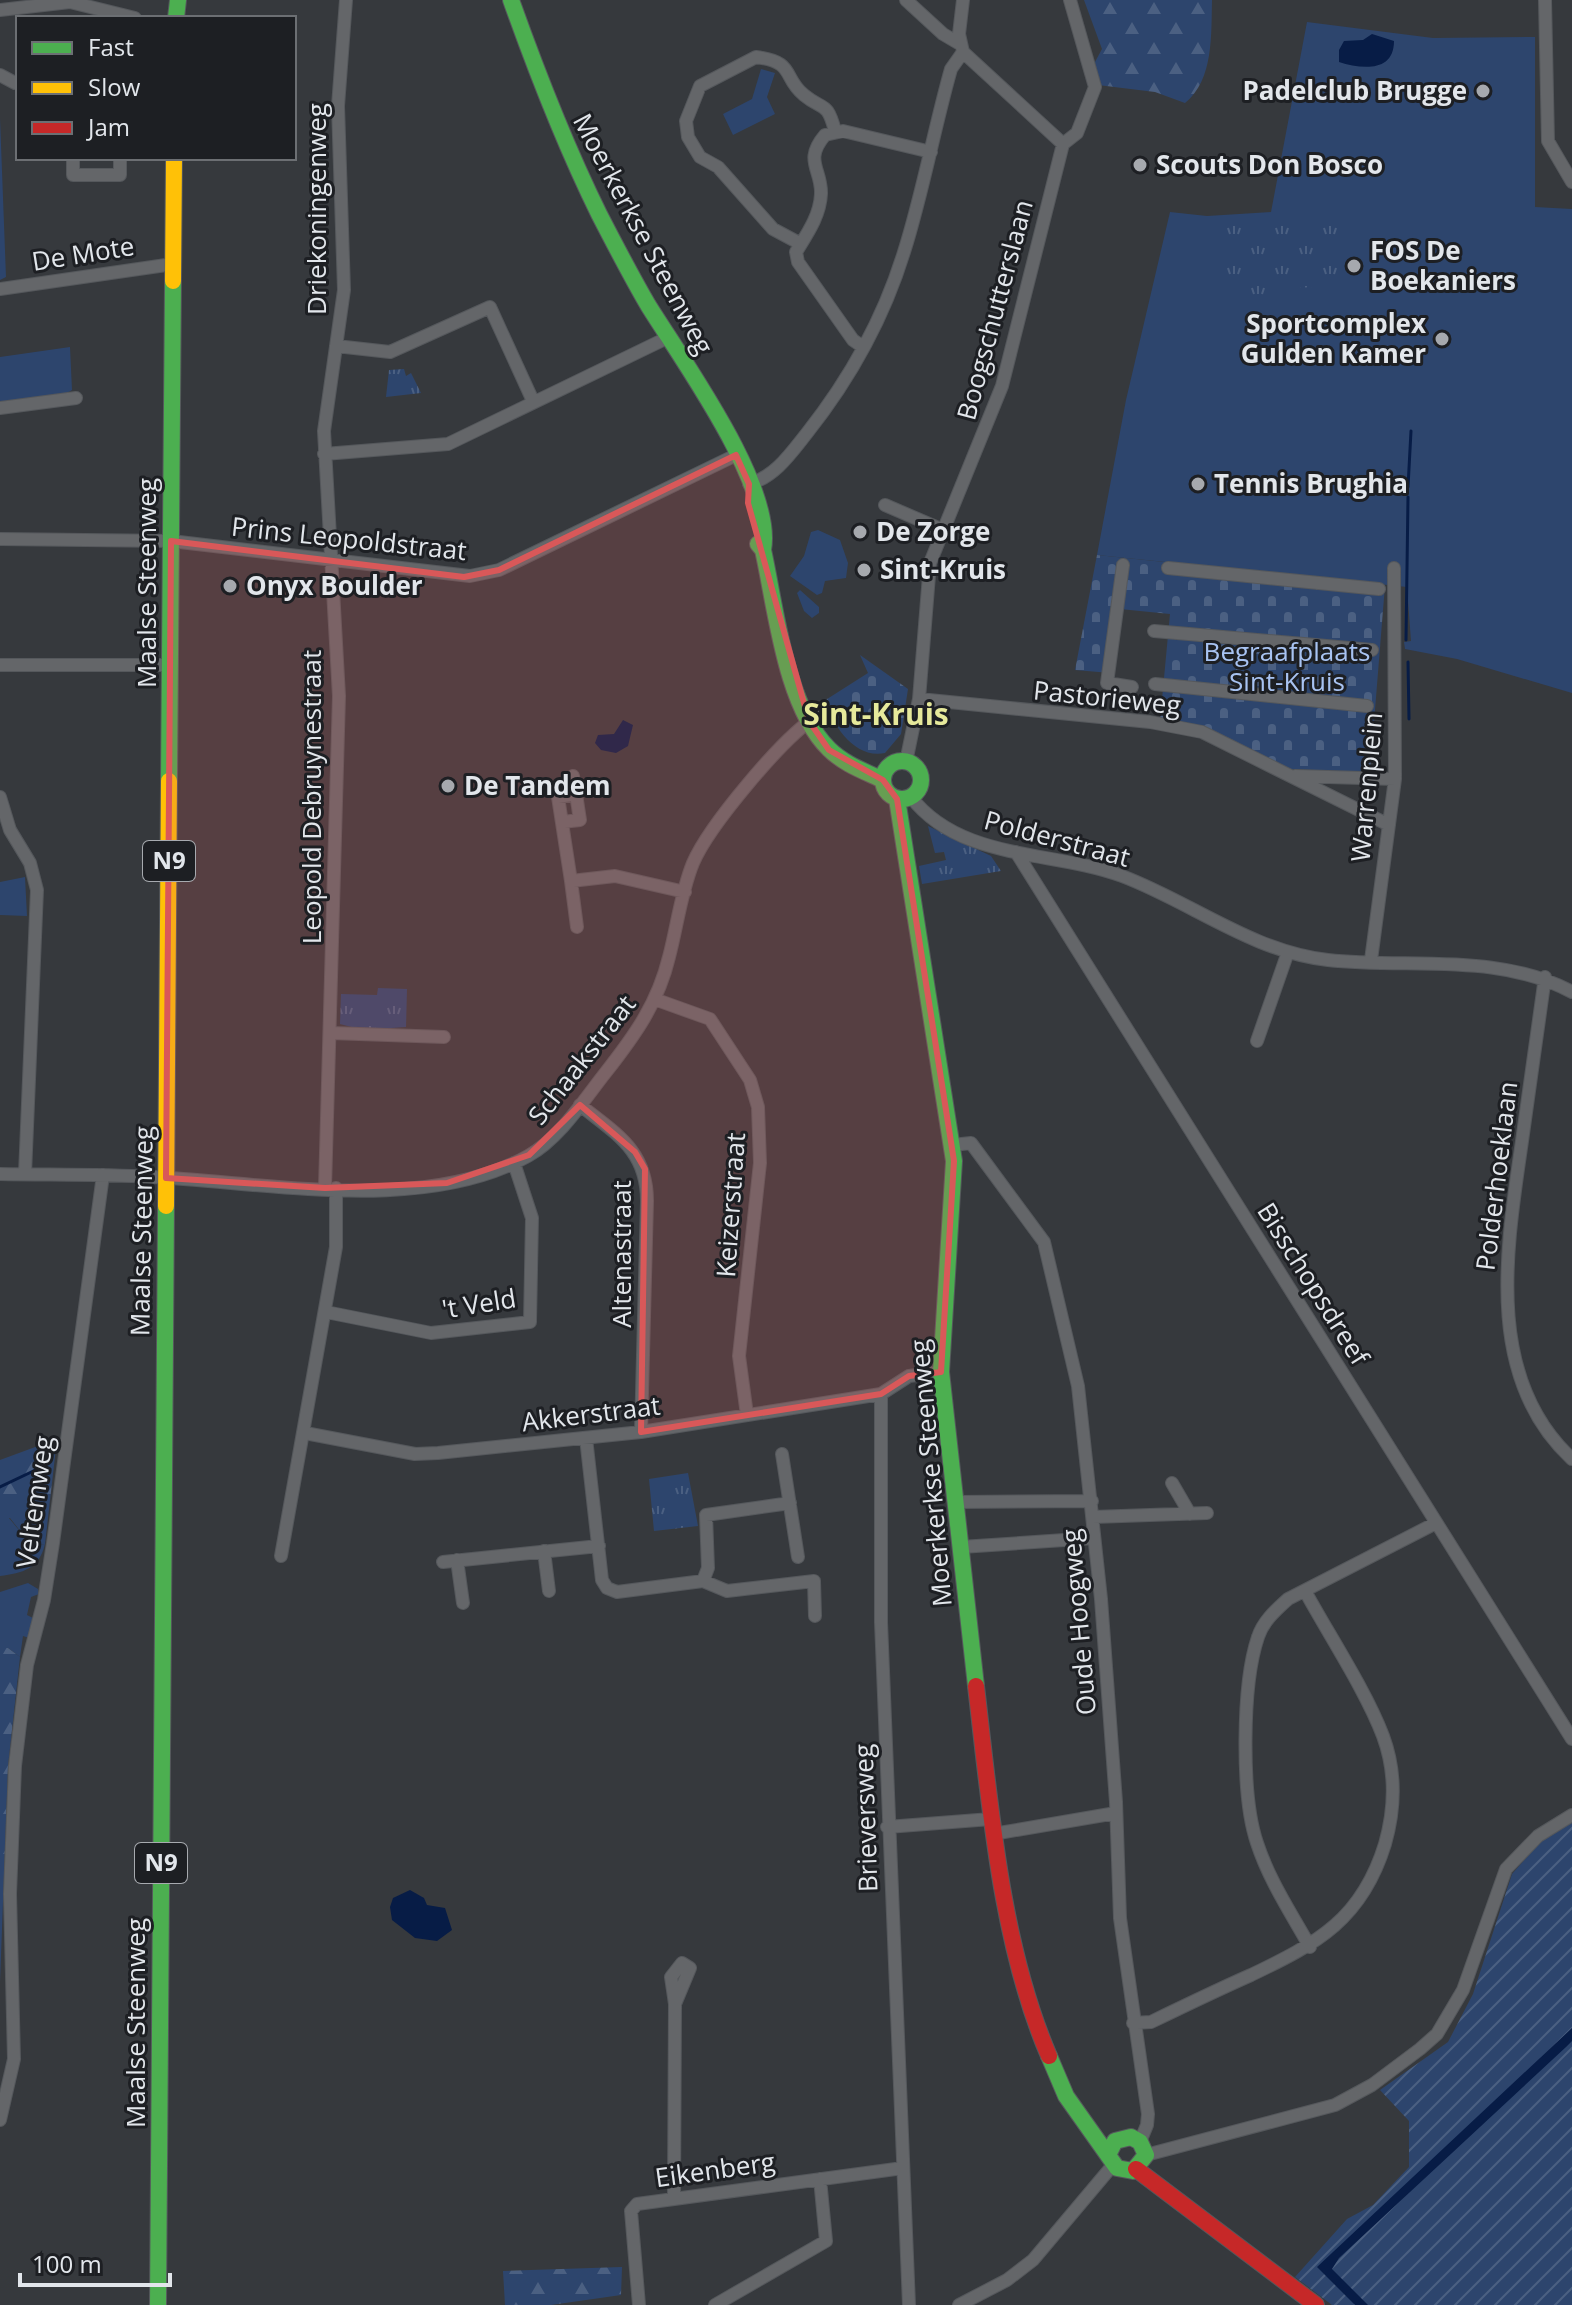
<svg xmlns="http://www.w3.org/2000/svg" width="1572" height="2305" viewBox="0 0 1572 2305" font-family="'Open Sans',sans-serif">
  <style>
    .grass { fill: #2d456d }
    .forest { fill: url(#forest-firs) }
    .cemetery { fill: url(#cemetery-stones) }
    .park { fill: url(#park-tufts) }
    .garden { fill: url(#garden-furrows) }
    .water { fill: #071c46 }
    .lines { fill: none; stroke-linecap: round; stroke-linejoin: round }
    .stream { stroke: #071c46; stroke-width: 3 }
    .street-casing { stroke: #55585c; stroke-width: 14 }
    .fast-casing { stroke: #55585c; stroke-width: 18 }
    .slow-casing { stroke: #55585c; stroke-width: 18 }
    .jam-casing { stroke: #55585c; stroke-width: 18 }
    .street { stroke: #646669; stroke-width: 12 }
    .fast { stroke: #4caf50; stroke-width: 16 }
    .slow { stroke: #ffc107; stroke-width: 16 }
    .jam { stroke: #c62828; stroke-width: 16 }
    .marked { fill: #d95859; fill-opacity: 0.2; stroke: #d95859; stroke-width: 6; stroke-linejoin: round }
    .poi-dot { fill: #a6a9ae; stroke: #1d1f23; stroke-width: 3 }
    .labels { text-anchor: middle; stroke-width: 6; stroke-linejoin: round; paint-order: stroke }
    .shield { fill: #1d1f23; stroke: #a7aaaf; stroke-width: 2 }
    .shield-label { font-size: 24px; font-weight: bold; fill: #e2e6eb }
    .poi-label { font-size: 26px; font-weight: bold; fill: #e2e6eb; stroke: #1d1f23; text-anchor: start }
    .street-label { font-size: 26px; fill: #e2e6eb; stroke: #1d1f23 }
    .park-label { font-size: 26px; fill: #a8c3f2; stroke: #1d1f23 }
    .quarter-label { font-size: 30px; font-weight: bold; fill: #e6e99b; stroke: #1d1f23 }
  </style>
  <defs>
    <pattern id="forest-firs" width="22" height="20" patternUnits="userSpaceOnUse" patternTransform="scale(2)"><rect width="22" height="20" fill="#2d456d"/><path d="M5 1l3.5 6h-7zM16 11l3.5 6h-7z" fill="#4b6082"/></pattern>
    <pattern id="cemetery-stones" width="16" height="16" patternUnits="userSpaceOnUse" patternTransform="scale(2)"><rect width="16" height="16" fill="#2d456d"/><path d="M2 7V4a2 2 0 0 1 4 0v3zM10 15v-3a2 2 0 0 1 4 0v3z" fill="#4b6082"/></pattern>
    <pattern id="park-tufts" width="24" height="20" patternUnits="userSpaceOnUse" patternTransform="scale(2)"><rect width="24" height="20" fill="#2d456d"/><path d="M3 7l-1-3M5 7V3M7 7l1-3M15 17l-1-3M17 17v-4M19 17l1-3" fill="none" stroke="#4b6082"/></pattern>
    <pattern id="garden-furrows" width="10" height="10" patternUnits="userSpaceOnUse" patternTransform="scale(2)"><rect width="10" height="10" fill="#2d456d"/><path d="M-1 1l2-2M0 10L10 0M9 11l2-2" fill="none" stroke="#4b6082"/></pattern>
  </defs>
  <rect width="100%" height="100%" fill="#36393d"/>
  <!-- grass -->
  <path class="grass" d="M 1307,22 L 1433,38 L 1535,37 L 1535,207 L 1572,209 L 1572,693 L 1457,659 L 1405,649 L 1404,642 L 1411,641 L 1407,587 L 1097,555 L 1126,400 L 1170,212 L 1207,216 L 1271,212 Z
    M 761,69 L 775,73 L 767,97 L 775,114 L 733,135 L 723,114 L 752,99 Z
    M 0,118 L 6,277 L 0,280 Z
    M 70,347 L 72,390 L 60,397 L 0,404 L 0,357 Z
    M 818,530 L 840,540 L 848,563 L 846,578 L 825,581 L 822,593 L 817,595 L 790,576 L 804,556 L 811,532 Z
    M 800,590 L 819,607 L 819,613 L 812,618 L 804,611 L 797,593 Z
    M 25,877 L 27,916 L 0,915 L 0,882 Z
    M 0,1518 L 9,1518 L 32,1546 L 45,1544 C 39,1569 23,1573 0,1576 Z
    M 28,1583 L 38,1589 L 39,1594 L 31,1597 L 27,1615 L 35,1619 L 29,1638 L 23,1636 L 20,1657 L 8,1648 L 0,1648 L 0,1592 Z"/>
  <!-- forest -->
  <path class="forest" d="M 1084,0 L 1212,0 C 1211,34 1214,80 1185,103 L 1155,92 L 1098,85 L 1095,62 L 1102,49 Z
    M 57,1439 L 45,1544 L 32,1546 L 10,1518 L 0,1518 L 0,1460 Z
    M 0,1648 L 8,1648 L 20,1657 L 8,1766 L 0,1982 Z
    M 622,2267 L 621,2295 L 551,2305 L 505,2305 L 503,2271 Z"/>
  <!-- cemetery -->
  <path class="cemetery" d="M 1097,555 L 1385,585 L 1370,772 L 1288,769 L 1160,721 L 1170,614 L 1120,609 L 1111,673 L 1075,670 Z
    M 860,655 L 908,689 L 901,734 L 885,753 C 854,759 834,726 824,701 L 868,673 Z"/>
  <!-- park -->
  <path class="park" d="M 1339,218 L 1338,294 C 1316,282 1281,287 1263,303 L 1224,304 L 1221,225 Z
    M 404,369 L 406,376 L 411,373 L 421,393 L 386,397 L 389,370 Z
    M 928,826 L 991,856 L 1001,871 L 922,884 L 919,866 L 946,860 L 944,852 L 935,853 Z
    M 378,988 L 407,989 L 406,1027 L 363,1030 L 340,1024 L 341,994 L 377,995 Z
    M 688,1473 L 698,1526 L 654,1531 L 649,1479 Z"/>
  <!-- garden -->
  <path class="garden" d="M 1572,1821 L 1572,2305 L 1332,2305 L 1295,2277 L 1347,2219 L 1373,2205 L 1409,2167 L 1409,2121 L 1380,2090 L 1448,2042 L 1473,1994 L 1512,1874 L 1541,1841 Z"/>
  <!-- water -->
  <path class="water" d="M 1372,34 L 1394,41 C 1394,73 1361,69 1339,62 L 1339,50 L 1344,41 L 1363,40 Z
    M 623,720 L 633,725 L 628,746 L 616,753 L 601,750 L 595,743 L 598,735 L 614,734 Z
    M 410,1890 L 424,1898 L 427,1905 L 445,1908 L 452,1930 L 437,1941 L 415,1938 L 392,1920 L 390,1907 L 393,1898 Z
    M 1572,2028 L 1572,2041 L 1566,2047 L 1339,2258 L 1332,2269 L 1368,2305 L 1355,2305 L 1317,2267 Z"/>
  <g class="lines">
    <!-- stream -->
    <path class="stream" d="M 1408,487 L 1411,431
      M 1406,640 L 1408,497
      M 1408,662 L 1409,719
      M 0,1487 L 44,1466"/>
    <!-- street casing -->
    <g class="street-casing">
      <path id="street" d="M 906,0 L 943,34 L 960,44
        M 963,0 L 959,34 L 963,52 L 1063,144
        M 1545,0 L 1548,141 L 1572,182
        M 0,10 L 70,2 L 135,18
        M 0,75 L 15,83
        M 1063,144 L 1077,133 L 1095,87 L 1070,0
        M 73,158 L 73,175 L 120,175 L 120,158
        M 801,244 L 773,229 L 718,167 L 700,157 L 688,137 L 686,121 L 700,86 L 756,57 C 796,62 782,77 804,95 C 823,111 827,100 835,131
        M 0,289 L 173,264
        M 336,346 L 390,352 L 490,307 L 533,401
        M 863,347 L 853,340 L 798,262 L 796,252 C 807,234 820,216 821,194 C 822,169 803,161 825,135 L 843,131 L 931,152
        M 0,408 L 76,398
        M 324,454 L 448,444 L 669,337
        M 749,484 C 775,477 791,453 807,433 C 849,380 884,317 904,252 C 923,192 934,129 951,69 L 963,52
        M 885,505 L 943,530
        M 0,539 L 171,541 L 470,576 L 499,570 L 736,455
        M 1123,565 L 1107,683 L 1132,687
        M 1168,568 L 1379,589
        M 1154,631 L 1372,650
        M 0,665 L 170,665
        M 1155,684 L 1367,706
        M 919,699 L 1150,722 L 1202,732 L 1389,825
        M 906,762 L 919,699 L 930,563 L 1002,386 L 1063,144
        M 573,776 L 576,794
        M 1295,776 L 1395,779
        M 0,797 L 10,830 L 30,863 L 37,890 L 25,1174
        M 911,797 C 960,861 1052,850 1122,876 C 1191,902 1253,952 1328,960 C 1409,969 1498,952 1572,992
        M 562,822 L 580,820 L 576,794 L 558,797 L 571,881 L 615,876 L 685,892
        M 1016,852 L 1572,1739
        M 571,881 L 577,927
        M 1371,960 L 1395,779 L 1394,568
        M 1545,977 C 1537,1032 1530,1086 1522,1141 C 1507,1246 1483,1377 1572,1459
        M 657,1000 L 710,1019 L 750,1080 L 758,1107 L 760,1163 L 739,1356 L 747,1415
        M 331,1033 L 444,1037
        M 1257,1041 L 1288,952
        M 580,1105 C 616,1134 647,1150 647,1201 L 641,1432
        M 952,1145 L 971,1143 L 1044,1242 L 1078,1386 L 1101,1599 L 1116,1802 L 1120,1918 L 1148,2114 L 1147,2125 L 1140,2142
        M 0,1174 C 50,1175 101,1174 151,1177 C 266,1182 423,1215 528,1156 C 560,1138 583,1101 606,1072 C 635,1035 658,1003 669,957 C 677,927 681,892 693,863 C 709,826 783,737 817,716
        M 325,1188 L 339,696 L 324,431 L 344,290 L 338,106 L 346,0
        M 326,1312 L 431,1333 L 530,1322 L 532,1218 L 514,1163
        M 305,1433 L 415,1454 L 438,1453 L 641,1432 L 881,1394
        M 586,1438 L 602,1580 L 607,1588 L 617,1592 L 703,1581 L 727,1591 L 814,1581 L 815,1616
        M 782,1454 L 798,1557
        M 1172,1483 L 1190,1514
        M 956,1502 L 1092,1501
        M 1093,1517 L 1207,1513
        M 961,1547 L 1094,1538
        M 544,1551 L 549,1591
        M 281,1556 L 336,1247 L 336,1188
        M 457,1560 L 463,1603
        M 443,1562 L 599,1546
        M 703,1581 L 708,1568 L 706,1515 L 790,1503
        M 887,1827 L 991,1819
        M 993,1834 L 1116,1813
        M 1310,1947 C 1291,1913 1269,1880 1257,1843 C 1241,1796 1242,1684 1258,1637 C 1263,1621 1276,1610 1288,1599 L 1436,1523
        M 1133,2023 L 1151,2022 C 1184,2006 1217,1990 1251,1975 C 1318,1943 1362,1919 1385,1844 C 1395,1809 1396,1771 1383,1736 C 1366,1691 1329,1635 1305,1591
        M 0,2120 L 14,2059 L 10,1894 L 15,1766 L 27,1665 L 44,1600 L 53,1543 L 103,1175
        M 1146,2155 L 1335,2105 L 1372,2085 L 1420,2049 L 1437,2034 L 1463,1990 L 1506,1869 L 1538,1836 L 1572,1815
        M 674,2198 L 675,2004 L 690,1968 L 682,1963 L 671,1977 L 675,2004
        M 639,2305 L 631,2211 L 637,2204 L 903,2168
        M 715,2305 L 826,2241 L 820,2179
        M 909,2305 L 881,1622 L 881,1394 L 909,1376 L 941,1372
        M 959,2305 L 1007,2280 L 1033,2260 L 1113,2165"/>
    </g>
    <!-- fast casing -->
    <g class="fast-casing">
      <path id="fast" d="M 511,0 C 537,73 565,145 599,214 C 615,245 631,276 648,305 C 682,360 775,487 763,550
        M 176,18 L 178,0
        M 758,544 L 763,550 C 776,608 785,706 829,749 C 844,764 864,771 883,780
        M883 780a19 19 0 1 1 38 0a19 19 0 1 1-38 0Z
        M 169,781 L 173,281
        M 897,799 L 954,1161 L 941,1372 L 976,1686
        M 1049,2056 L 1066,2096 L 1117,2168 L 1133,2171 L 1146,2155 L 1140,2142 L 1131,2137 L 1115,2141 L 1109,2153
        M 158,2305 L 166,1206"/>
    </g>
    <!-- slow casing -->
    <g class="slow-casing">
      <path id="slow" d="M 173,281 L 174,158
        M 166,1206 L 169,781"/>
    </g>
    <!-- jam casing -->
    <g class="jam-casing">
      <path id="jam" d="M 976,1686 C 990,1805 1001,1945 1049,2056
        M 1136,2169 L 1316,2305"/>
    </g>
    <!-- street -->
    <use href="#street" class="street"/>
    <!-- fast -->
    <use href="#fast" class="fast"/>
    <!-- slow -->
    <use href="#slow" class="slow"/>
    <!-- jam -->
    <use href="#jam" class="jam"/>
  </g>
  <!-- marked area -->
  <path class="marked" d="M 736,455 L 749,484 L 748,503 L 809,721 L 829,750 L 883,780 L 897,799 L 954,1161 L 941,1372 L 909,1376 L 881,1394 L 641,1432 L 645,1169 L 635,1152 L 580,1105 L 529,1155 L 447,1183 L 325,1188 L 166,1178 L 171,541 L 464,577 L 499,570 Z"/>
  <!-- markers -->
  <g class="poi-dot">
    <circle cx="1483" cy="91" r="8"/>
    <circle cx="1140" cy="165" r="8"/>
    <circle cx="1354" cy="266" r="8"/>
    <circle cx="1442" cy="339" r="8"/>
    <circle cx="1198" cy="484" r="8"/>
    <circle cx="860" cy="532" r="8"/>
    <circle cx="864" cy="570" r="8"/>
    <circle cx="230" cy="586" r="8"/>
    <circle cx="448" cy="786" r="8"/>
  </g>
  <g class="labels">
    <!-- shield labels -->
    <g class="shield">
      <rect x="143" y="841" width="52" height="40" rx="6"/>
      <rect x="135" y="1843" width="52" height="40" rx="6"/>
    </g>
    <g class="shield-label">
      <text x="169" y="869">N9</text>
      <text x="161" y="1871">N9</text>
    </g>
    <!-- poi labels -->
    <g class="poi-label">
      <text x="1467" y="100" text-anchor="end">Padelclub Brugge</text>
      <text x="1156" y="174">Scouts Don Bosco</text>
      <text x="1370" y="260">FOS De<tspan x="1370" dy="30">Boekaniers</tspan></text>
      <text x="1426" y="333" text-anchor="end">Sportcomplex<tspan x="1426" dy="30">Gulden Kamer</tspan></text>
      <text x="1214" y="493">Tennis Brughia</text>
      <text x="876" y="541">De Zorge</text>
      <text x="880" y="579">Sint-Kruis</text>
      <text x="246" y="595">Onyx Boulder</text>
      <text x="464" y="795">De Tandem</text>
    </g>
    <!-- street labels -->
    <g class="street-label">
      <text transform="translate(317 209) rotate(-90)" y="9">Driekoningenweg</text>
      <text transform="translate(643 234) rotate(62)" y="9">Moerkerkse Steenweg</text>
      <text transform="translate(83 254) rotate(-9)" y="9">De Mote</text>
      <text transform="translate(995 310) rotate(-75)" y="9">Boogschutterslaan</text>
      <text transform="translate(349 539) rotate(6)" y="9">Prins Leopoldstraat</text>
      <text transform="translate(147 583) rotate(-90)" y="9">Maalse Steenweg</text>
      <text transform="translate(1107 698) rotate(6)" y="9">Pastorieweg</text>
      <text transform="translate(1367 787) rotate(-85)" y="9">Warrenplein</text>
      <text transform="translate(312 797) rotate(-90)" y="9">Leopold Debruynestraat</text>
      <text transform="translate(1057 839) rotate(15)" y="9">Polderstraat</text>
      <text transform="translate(582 1060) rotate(-52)" y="9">Schaakstraat</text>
      <text transform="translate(1497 1176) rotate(-83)" y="9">Polderhoeklaan</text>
      <text transform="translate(731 1205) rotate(-86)" y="9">Keizerstraat</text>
      <text transform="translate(142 1231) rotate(-89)" y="9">Maalse Steenweg</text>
      <text transform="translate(622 1254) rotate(-90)" y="9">Altenastraat</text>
      <text transform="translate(1313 1284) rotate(58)" y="9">Bisschopsdreef</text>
      <text transform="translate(479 1304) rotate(-9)" y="9">'t Veld</text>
      <text transform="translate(591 1414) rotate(-7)" y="9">Akkerstraat</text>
      <text transform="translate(931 1473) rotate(-95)" y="9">Moerkerkse Steenweg</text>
      <text transform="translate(35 1502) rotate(-82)" y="9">Veltemweg</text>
      <text transform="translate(1079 1622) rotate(-95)" y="9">Oude Hoogweg</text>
      <text transform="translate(866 1818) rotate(-92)" y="9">Brieversweg</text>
      <text transform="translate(136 2023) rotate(-90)" y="9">Maalse Steenweg</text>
      <text transform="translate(715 2170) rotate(-8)" y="9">Eikenberg</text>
    </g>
    <!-- park labels -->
    <g class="park-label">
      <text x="1287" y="661">Begraafplaats<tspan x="1287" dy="30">Sint-Kruis</tspan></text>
    </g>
    <!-- quarter labels -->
    <g class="quarter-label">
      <text x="876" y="725">Sint-Kruis</text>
    </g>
  </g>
  <!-- legend -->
  <rect x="16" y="16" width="280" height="144" fill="#1d1f23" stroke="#6c6f73" stroke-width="2"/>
  <rect x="32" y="42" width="40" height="12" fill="#4caf50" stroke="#6c6f73" stroke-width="2"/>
  <text x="88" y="56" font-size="24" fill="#e2e6eb">Fast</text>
  <rect x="32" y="82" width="40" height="12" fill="#ffc107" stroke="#6c6f73" stroke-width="2"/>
  <text x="88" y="96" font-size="24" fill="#e2e6eb">Slow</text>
  <rect x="32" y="122" width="40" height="12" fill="#c62828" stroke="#6c6f73" stroke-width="2"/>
  <text x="88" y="136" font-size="24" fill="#e2e6eb">Jam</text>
  <!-- scale -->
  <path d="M20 2273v12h150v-12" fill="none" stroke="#e2e6eb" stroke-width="4"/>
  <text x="32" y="2273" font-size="24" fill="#e2e6eb" stroke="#1d1f23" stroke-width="6" paint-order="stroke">100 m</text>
</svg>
